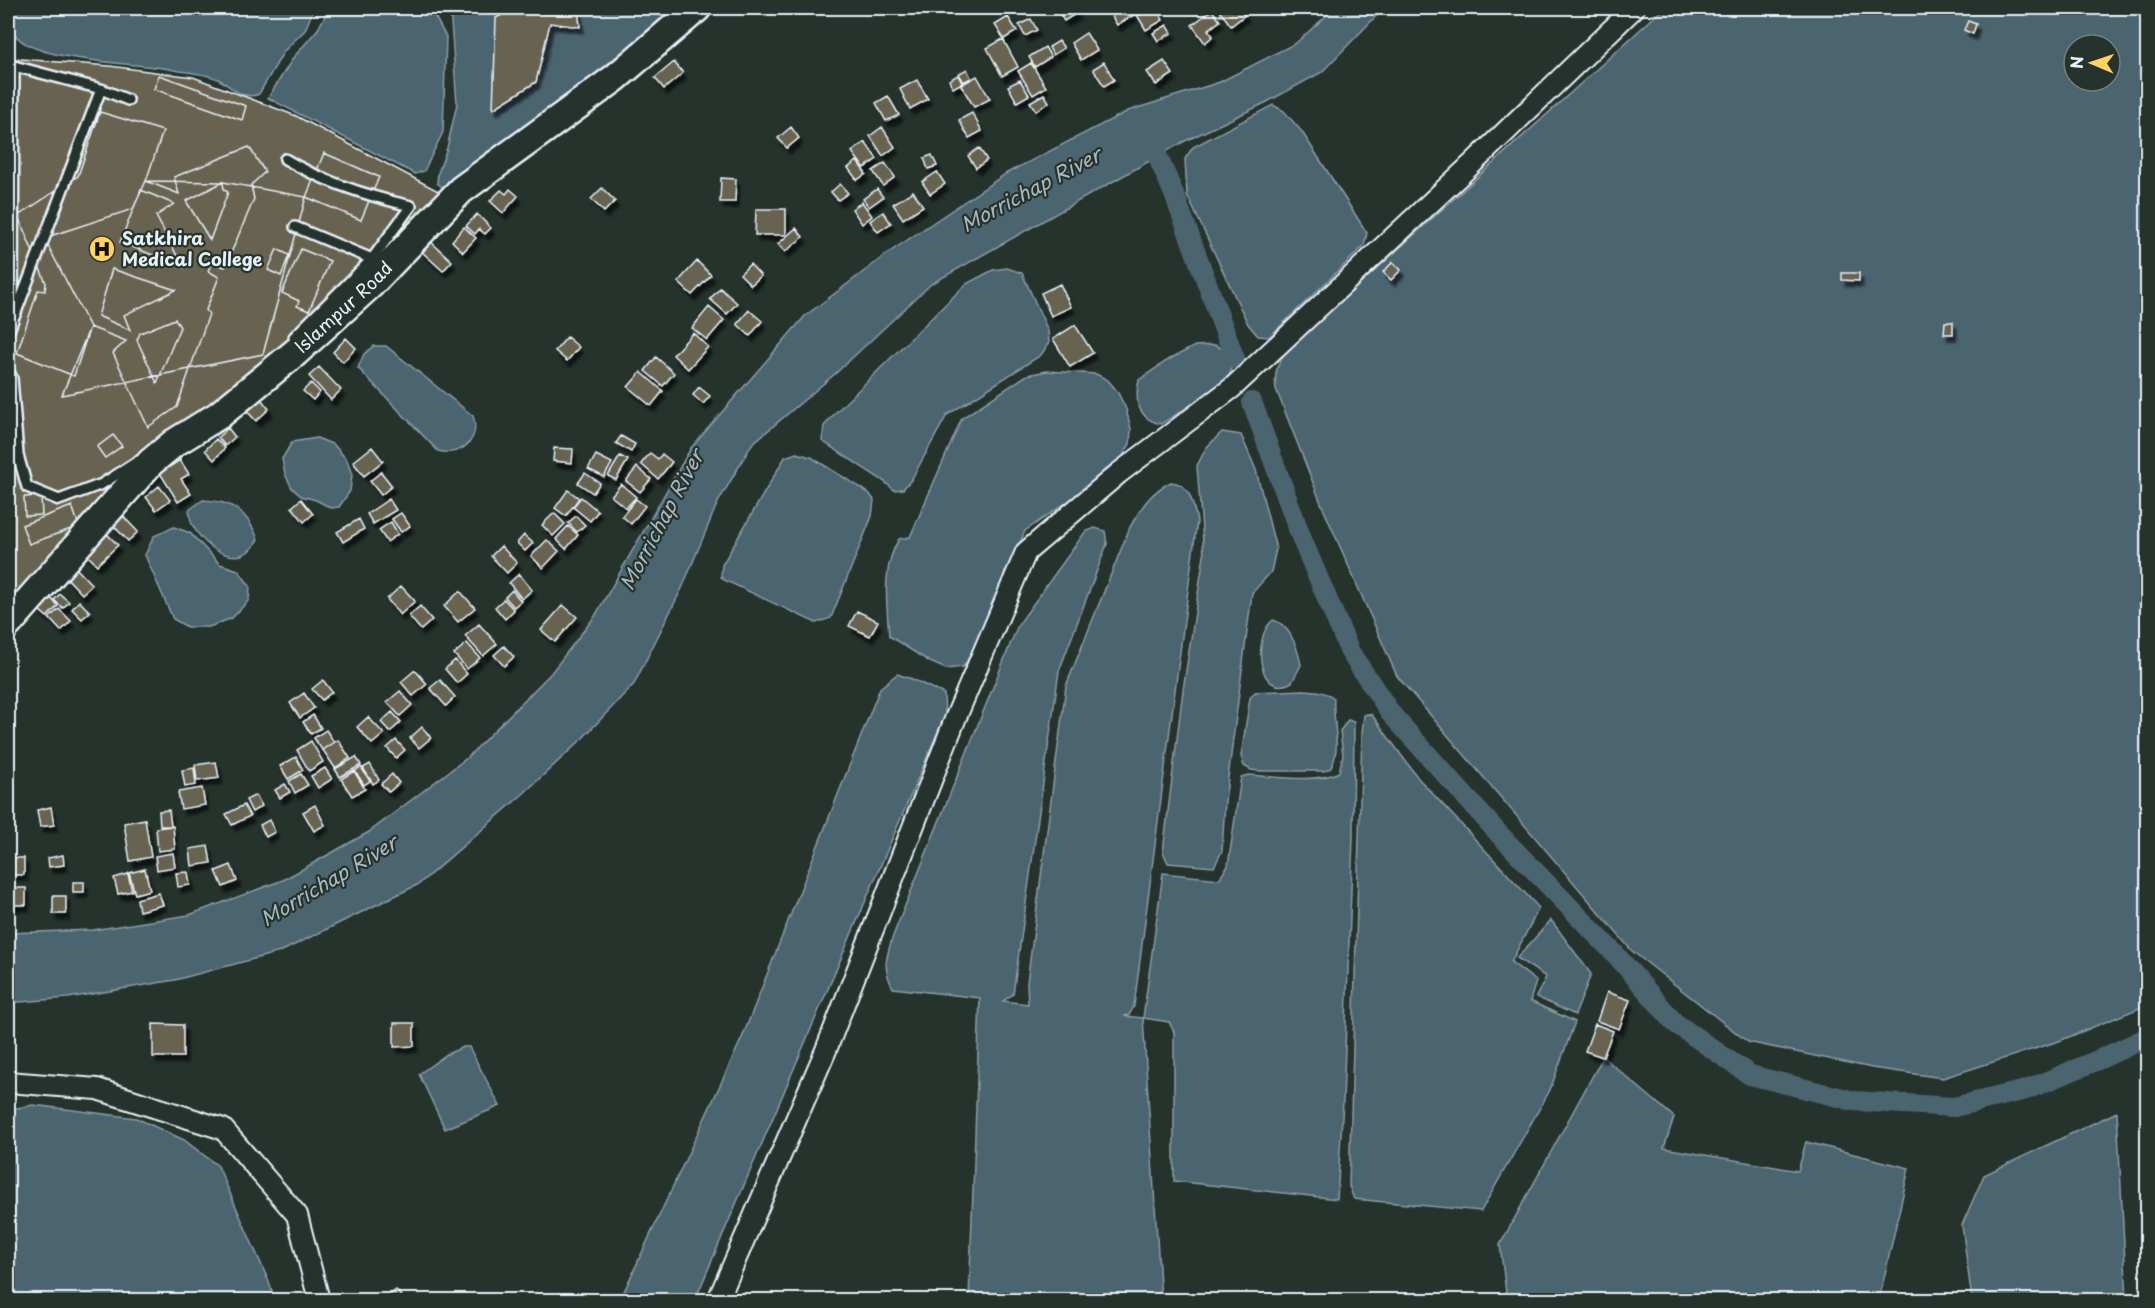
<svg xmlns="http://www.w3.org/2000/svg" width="2155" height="1308" viewBox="0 0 2155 1308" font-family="'Playpen Sans',sans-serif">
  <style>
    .water { fill: #4c6570; stroke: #8a9da6; stroke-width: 1.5; fill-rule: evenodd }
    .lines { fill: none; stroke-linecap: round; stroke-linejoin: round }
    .canal { stroke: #4c6570; stroke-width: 20 }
    .building { fill: #686351; stroke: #e8f1f8; stroke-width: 1.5; filter: url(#shadow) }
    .lane-casing { stroke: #e8f1f8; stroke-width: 14 }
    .street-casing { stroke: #e8f1f8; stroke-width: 24 }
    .secondary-casing { stroke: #e8f1f8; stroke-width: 32 }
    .lane { stroke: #26332d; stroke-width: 9 }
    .street { stroke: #26332d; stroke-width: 20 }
    .secondary { stroke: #26332d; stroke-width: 27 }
    .labels { text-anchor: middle; stroke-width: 4.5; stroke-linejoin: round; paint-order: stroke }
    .poi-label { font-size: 18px; font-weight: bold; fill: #e8f1f8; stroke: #26332d; text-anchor: start }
    .street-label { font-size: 18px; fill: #e8f1f8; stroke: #26332d }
    .water-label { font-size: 20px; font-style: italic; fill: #aab9c2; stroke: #26332d }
  </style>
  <defs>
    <filter id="shadow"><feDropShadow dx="3.5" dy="6" stdDeviation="1.5" flood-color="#0009"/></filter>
  </defs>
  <rect width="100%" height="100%" fill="#26332d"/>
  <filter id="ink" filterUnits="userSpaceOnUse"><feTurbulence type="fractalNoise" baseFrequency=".0167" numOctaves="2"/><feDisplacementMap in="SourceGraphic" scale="12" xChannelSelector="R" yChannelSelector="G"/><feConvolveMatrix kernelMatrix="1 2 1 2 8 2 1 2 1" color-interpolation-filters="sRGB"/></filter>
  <g filter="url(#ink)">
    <!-- water -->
    <path class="water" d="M 12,8 L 314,8 L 305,30 L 284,51 L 259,94 C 243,101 231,86 218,79 C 206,73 182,72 169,69 C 139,63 22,62 13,30 C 11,24 12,14 12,8 Z
      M 329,8 L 413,8 L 433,13 L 446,37 L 443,132 L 424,171 L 415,174 L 268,98 L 293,58 L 318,29 Z
      M 450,8 L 682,8 L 470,185 L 447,191 L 437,183 L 438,173 L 447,148 L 457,104 Z
      M 1335,8 L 1384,8 L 1322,72 L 1267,102 L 1183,142 L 931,284 L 836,373 L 752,444 L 717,504 L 683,586 L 634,684 L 581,740 L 523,794 L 419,884 L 280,952 L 175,980 L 68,998 L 8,1003 L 8,933 L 93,930 L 189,915 L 283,880 L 369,832 L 468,757 L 551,673 L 595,616 L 691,448 L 805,316 L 891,251 L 1007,173 L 1128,111 L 1220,82 L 1296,43 Z
      M 1664,8 L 2147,8 L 2147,1005 L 2059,1041 L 1943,1078 L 1872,1068 L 1748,1042 L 1632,951 L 1397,676 L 1323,508 L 1276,389 C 1274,373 1277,365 1286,351 ZM 2074,45 L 2110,45 L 2110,81 L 2074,81 Z
      M 1273,105 L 1284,111 L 1302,132 L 1367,233 L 1364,246 L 1269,337 L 1258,336 L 1248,324 L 1187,195 L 1185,159 L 1193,147 Z
      M 1007,268 L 1022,273 L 1048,331 L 1049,343 L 1041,355 L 947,415 L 911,480 L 903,489 L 894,490 L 885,482 L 822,441 L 824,426 L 835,413 L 966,284 L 993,270 Z
      M 1215,345 L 1225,351 L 1231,368 L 1230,376 L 1222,386 L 1161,424 C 1138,419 1134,401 1139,380 L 1168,360 L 1195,346 Z
      M 374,346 L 386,346 L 473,416 C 481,440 461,457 438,451 L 358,368 L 364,354 Z
      M 1047,371 L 1096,374 L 1108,380 L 1117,391 L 1126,409 L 1131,429 L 1130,444 L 1117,465 L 1099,480 L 1025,531 L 976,647 L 963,667 L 946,669 L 930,662 L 889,636 C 887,603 881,569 899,539 L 910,537 L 962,418 L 1027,375 Z
      M 1222,432 L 1241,435 L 1256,470 L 1276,549 L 1271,572 L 1252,593 L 1225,801 L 1222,851 L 1214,867 L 1168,863 L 1163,852 L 1183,690 L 1204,555 L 1197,466 L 1206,448 Z
      M 317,438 L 334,445 L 347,460 L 352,475 L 350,491 L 339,507 L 331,508 L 316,500 L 301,496 L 292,488 L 285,474 L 282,459 L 292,442 Z
      M 796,453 L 811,457 L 869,493 L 874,500 L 872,516 L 831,618 L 816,623 L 724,580 L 721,577 L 722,565 L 785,457 Z
      M 1171,482 C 1191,483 1193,505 1197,521 L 1134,1006 L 1129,1015 L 1124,1016 L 1143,1018 L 1163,873 L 1219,879 L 1228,866 L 1241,777 L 1248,775 C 1273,776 1317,784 1339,772 L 1343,755 L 1340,731 L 1348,720 L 1354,722 L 1353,837 L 1343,1101 L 1337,1199 L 1174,1181 L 1174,1032 L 1169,1022 L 1143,1018 L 1161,1300 L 969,1300 L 980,998 L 893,988 C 882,967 886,958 893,936 L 1018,625 L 1085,532 L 1095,528 L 1105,531 L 1107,544 L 1059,671 L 1013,994 L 1003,1001 L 1028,1004 L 1027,983 L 1066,686 L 1130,527 C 1141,508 1150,492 1171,482 Z
      M 203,500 C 232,501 247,511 258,539 C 242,573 204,549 192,524 C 190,520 190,514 189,510 Z
      M 174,527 L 190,533 L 220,564 L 238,570 L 250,586 L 249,600 L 232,618 L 209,627 L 187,627 L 173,619 L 145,555 L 154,536 Z
      M 1273,620 C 1290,624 1298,649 1301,665 L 1292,682 C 1257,701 1252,636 1273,620 Z
      M 897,674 L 912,679 L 944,694 L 945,715 L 695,1300 L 620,1300 L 742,1038 L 880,688 Z
      M 1304,690 C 1315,691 1325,691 1334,698 C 1332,721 1342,746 1331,768 L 1324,771 L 1259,771 L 1251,770 L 1244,766 L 1241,756 L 1250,698 L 1255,692 Z
      M 1367,714 L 1372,715 L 1418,778 L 1539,908 L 1511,962 L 1536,981 L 1530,1001 L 1575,1022 L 1550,1090 L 1481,1211 L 1354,1199 L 1349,1186 L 1362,733 L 1364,715 Z
      M 1551,920 L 1591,974 L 1575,1015 L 1536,997 L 1546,977 L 1517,958 Z
      M 463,1047 L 469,1047 L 500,1106 L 445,1129 L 419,1074 L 447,1054 Z
      M 1603,1057 L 1674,1117 L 1664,1148 L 1798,1171 L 1806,1142 L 1909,1168 L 1879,1300 L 1507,1300 L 1500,1245 Z
      M 33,1105 L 136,1118 L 184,1140 L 218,1166 L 269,1282 L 275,1300 L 8,1300 L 8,1114 L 17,1108 Z
      M 2117,1112 L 2127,1300 L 1972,1300 L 1962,1225 L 1984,1175 Z
      M 1186,1295 L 1332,1300 L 1186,1300 Z"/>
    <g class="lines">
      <!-- canal -->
      <path class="canal" d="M 1147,132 L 1174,194 L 1235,359
        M 1252,402 L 1303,542 L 1350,652 L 1392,715 L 1499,834 L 1616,955 L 1675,1023 L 1750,1075 L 1854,1101 L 1954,1107 L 2026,1090 L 2098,1060 L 2148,1037"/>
    </g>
    <!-- building -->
    <path class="building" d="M 515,8 L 578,8 L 580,27 L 550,23 L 536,82 L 493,109 L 496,18 Z
      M 1056,8 L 1074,8 L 1077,13 L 1064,21 Z
      M 1107,8 L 1130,8 L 1134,15 L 1117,25 Z
      M 1150,8 L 1156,8 L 1163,20 L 1146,30 L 1137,15 Z
      M 1224,8 L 1240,8 L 1245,15 L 1231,26 L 1220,11 Z
      M 1212,10 L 1220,21 L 1208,30 L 1213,36 L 1205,43 L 1192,25 Z
      M 1008,17 L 1017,31 L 1004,39 L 995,25 Z
      M 1031,19 L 1037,30 L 1025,36 L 1019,25 Z
      M 1968,21 L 1976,24 L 1973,34 L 1964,30 Z
      M 1167,25 L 1172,33 L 1158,41 L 1153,33 Z
      M 1086,33 L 1097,50 L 1081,60 L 1071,43 Z
      M 1003,39 L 1018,67 L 1002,76 L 987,48 Z
      M 1059,41 L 1064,48 L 1053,55 L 1049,47 Z
      M 1045,47 L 1051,57 L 1035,67 L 1029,57 Z
      M 8,58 L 109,66 L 193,77 L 296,116 L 440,192 L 383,257 L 8,616 Z
      M 1164,61 L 1173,74 L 1156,85 L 1147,72 Z
      M 674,62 L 683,73 L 664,89 L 655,78 Z
      M 1104,62 L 1114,80 L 1104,86 L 1093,69 Z
      M 1031,63 L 1046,87 L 1033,95 L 1018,71 Z
      M 967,69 L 971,78 L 963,82 L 958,74 Z
      M 159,75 L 246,106 L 242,120 L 154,89 Z
      M 958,75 L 962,83 L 953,88 L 949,80 Z
      M 977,76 L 990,99 L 974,107 L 961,85 Z
      M 917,80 L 928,99 L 910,109 L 900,89 Z
      M 1020,80 L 1029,95 L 1017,102 L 1008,86 Z
      M 1044,94 L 1049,102 L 1036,111 L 1030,102 Z
      M 888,96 L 899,115 L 886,121 L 876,103 Z
      M 100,112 L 163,131 L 146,181 L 179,194 L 174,177 L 249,147 L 265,172 L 251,185 L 254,199 L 225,267 L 212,263 L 208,271 L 219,277 L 206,310 L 209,314 L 177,407 L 148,427 L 113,353 L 126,341 L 90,327 L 74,376 L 17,353 L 38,290 L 45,291 L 46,283 L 18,216 L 78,176 Z
      M 972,113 L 982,131 L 969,138 L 959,120 Z
      M 791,127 L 799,138 L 787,148 L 778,138 Z
      M 882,127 L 895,147 L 883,156 L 870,136 Z
      M 865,142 L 877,159 L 864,168 L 852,152 Z
      M 979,148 L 987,160 L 976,168 L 968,156 Z
      M 324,153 L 379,177 L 361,220 L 306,197 Z
      M 932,155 L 937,166 L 928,169 L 924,158 Z
      M 857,161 L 866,174 L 857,180 L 848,168 Z
      M 885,163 L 895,177 L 883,186 L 873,171 Z
      M 937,172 L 945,184 L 930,194 L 922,182 Z
      M 721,178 L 736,179 L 735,202 L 720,202 Z
      M 146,181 L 223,182 L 306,197 L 263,354 L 62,395 L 90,327 L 44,238 L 133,209 Z
      M 223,182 L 224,190 L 228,192 L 210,240 L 186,201 Z
      M 840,184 L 848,193 L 838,200 L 831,192 Z
      M 602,188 L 615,201 L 604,212 L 591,199 Z
      M 510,189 L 518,196 L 503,213 L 490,201 L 501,190 L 506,194 Z
      M 877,189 L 883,197 L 869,207 L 863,199 Z
      M 141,190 L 174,204 L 156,216 L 183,267 L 120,242 Z
      M 913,191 L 923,206 L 903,219 L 893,204 Z
      M 862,202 L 872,216 L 862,224 L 852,209 Z
      M 756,209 L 786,209 L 786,235 L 755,235 Z
      M 883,212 L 891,223 L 878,232 L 870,221 Z
      M 477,214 L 491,228 L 485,234 L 479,229 L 475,234 L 466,226 Z
      M 464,227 L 476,238 L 463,252 L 452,241 Z
      M 796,228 L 803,237 L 785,252 L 778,244 Z
      M 430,241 L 452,261 L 443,271 L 421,251 Z
      M 277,249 L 289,255 L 281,276 L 268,270 Z
      M 301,249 L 330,261 L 309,311 L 297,306 L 299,301 L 282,293 Z
      M 697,261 L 711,275 L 692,295 L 678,282 Z
      M 1393,262 L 1401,270 L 1391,280 L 1383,272 Z
      M 750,264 L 761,276 L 751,285 L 740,274 Z
      M 112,269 L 176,290 L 124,315 L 130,330 L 98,316 Z
      M 1842,273 L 1859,273 L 1859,281 L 1842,280 Z
      M 1060,284 L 1071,307 L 1051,316 L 1041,293 Z
      M 720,288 L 737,303 L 727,314 L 710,299 Z
      M 709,307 L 724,320 L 707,340 L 692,328 Z
      M 749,310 L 762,321 L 750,336 L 737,324 Z
      M 175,319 L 180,327 L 157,383 L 137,340 L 140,333 Z
      M 1945,322 L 1953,322 L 1953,334 L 1944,334 Z
      M 1075,325 L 1093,353 L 1070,367 L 1053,339 Z
      M 693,333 L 708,347 L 688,369 L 673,355 Z
      M 567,337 L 579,347 L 567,361 L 555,351 Z
      M 346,338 L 356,348 L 343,362 L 333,352 Z
      M 656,357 L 674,373 L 663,386 L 645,371 Z
      M 319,367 L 341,390 L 331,400 L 309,376 Z
      M 641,372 L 663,391 L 651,406 L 628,387 Z
      M 311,383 L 320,392 L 313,400 L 303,391 Z
      M 699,387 L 710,396 L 703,404 L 693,395 Z
      M 261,399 L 269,409 L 256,421 L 247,411 Z
      M 228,428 L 235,437 L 225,446 L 218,437 Z
      M 113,435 L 122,446 L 105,458 L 97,447 Z
      M 621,436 L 635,444 L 631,452 L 616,443 Z
      M 216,439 L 225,448 L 214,460 L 205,450 Z
      M 372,447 L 383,461 L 364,476 L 353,462 Z
      M 554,448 L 573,449 L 572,463 L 553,461 Z
      M 650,453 L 658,459 L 662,454 L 672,462 L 658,479 L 641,464 Z
      M 596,455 L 612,463 L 604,477 L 588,469 Z
      M 620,456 L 628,460 L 616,480 L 608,476 Z
      M 180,460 L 189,474 L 181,479 L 191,494 L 178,502 L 160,473 Z
      M 637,467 L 651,479 L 640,492 L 626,481 Z
      M 381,472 L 392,486 L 381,495 L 370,481 Z
      M 585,473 L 600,483 L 593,493 L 578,483 Z
      M 621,484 L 636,497 L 626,508 L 611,496 Z
      M 159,486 L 170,500 L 156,510 L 146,497 Z
      M 568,490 L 579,498 L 566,516 L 555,508 Z
      M 41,496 L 42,515 L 25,516 L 24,497 Z
      M 581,497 L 598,511 L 590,521 L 573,507 Z
      M 301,499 L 313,514 L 304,522 L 292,507 Z
      M 389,499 L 396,510 L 373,524 L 367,514 Z
      M 636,499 L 645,506 L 631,524 L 622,516 Z
      M 72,506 L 79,526 L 29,544 L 22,525 Z
      M 401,513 L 410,526 L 401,532 L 392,519 Z
      M 554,513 L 565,524 L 553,536 L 542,525 Z
      M 121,514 L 138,532 L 128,541 L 111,523 Z
      M 576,516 L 585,525 L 577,532 L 568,523 Z
      M 359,519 L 364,529 L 343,542 L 337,532 Z
      M 391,522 L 398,534 L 387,542 L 379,530 Z
      M 568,526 L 578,535 L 566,549 L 556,539 Z
      M 107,534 L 118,545 L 97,565 L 86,554 Z
      M 524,535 L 533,543 L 525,551 L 517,543 Z
      M 547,540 L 559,551 L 543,568 L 531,556 Z
      M 501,546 L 517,563 L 507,573 L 491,556 Z
      M 76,568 L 92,585 L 82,594 L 66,577 Z
      M 519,574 L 532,590 L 522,599 L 509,583 Z
      M 401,586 L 415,601 L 400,615 L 387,599 Z
      M 512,590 L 521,601 L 514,607 L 505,597 Z
      M 460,591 L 475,608 L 458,622 L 444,606 Z
      M 60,594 L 69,602 L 63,608 L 54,600 Z
      M 50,597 L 58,606 L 47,617 L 38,609 Z
      M 504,599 L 514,610 L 505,619 L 495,607 Z
      M 79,601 L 90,612 L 82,619 L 72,609 Z
      M 563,605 L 577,617 L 555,642 L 541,630 Z
      M 420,606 L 432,620 L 421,630 L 409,616 Z
      M 59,609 L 71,621 L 61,631 L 49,618 Z
      M 857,611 L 878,621 L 870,636 L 849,626 Z
      M 479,624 L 497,644 L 483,656 L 465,636 Z
      M 467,643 L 480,658 L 467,669 L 454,654 Z
      M 504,646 L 514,657 L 504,666 L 494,655 Z
      M 455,660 L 467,674 L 457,683 L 445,669 Z
      M 415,670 L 427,684 L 413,696 L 401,682 Z
      M 323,680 L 332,692 L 322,700 L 312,689 Z
      M 440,680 L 455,697 L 446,706 L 430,688 Z
      M 400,691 L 412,705 L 400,716 L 387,702 Z
      M 304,693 L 314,708 L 300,718 L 290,703 Z
      M 392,712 L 401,722 L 390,732 L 381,722 Z
      M 313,715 L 321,728 L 311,734 L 303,722 Z
      M 368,717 L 384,734 L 372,744 L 357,727 Z
      M 422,727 L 431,738 L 419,748 L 410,738 Z
      M 326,730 L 334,742 L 322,750 L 314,738 Z
      M 338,740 L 350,758 L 335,768 L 323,750 Z
      M 396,740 L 405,750 L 396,758 L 387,748 Z
      M 311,741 L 323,762 L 309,771 L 297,750 Z
      M 296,757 L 303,770 L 288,779 L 280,766 Z
      M 356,757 L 361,765 L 340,777 L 335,769 Z
      M 216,762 L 219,778 L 197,781 L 195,765 Z
      M 370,764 L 379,780 L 373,784 L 363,768 Z
      M 361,767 L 370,781 L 364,785 L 355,771 Z
      M 194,768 L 196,785 L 185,787 L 182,770 Z
      M 325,768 L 332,779 L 318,788 L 311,776 Z
      M 354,771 L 365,789 L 352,796 L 341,779 Z
      M 301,774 L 308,785 L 295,793 L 289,781 Z
      M 392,774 L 399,783 L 389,792 L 381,784 Z
      M 285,784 L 290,792 L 280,798 L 275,790 Z
      M 202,788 L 205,805 L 181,809 L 178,792 Z
      M 256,795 L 262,806 L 252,812 L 246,800 Z
      M 244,805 L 250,816 L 232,825 L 226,814 Z
      M 315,805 L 325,825 L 314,831 L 303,812 Z
      M 51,807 L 54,825 L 40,827 L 37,810 Z
      M 169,810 L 171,826 L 160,826 L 159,811 Z
      M 145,819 L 151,857 L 130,861 L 124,823 Z
      M 269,820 L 275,832 L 266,837 L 260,825 Z
      M 173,826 L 175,849 L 158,851 L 156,828 Z
      M 208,846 L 211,863 L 192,866 L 190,849 Z
      M 173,853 L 175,867 L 157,870 L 155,856 Z
      M 63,855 L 64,865 L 49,867 L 48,858 Z
      M 9,858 L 24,858 L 24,875 L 9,875 Z
      M 231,865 L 237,881 L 223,887 L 216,871 Z
      M 145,869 L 150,890 L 135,894 L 129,873 Z
      M 188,872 L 190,885 L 178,887 L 176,873 Z
      M 128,874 L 132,891 L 118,894 L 114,878 Z
      M 73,882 L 84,882 L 84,892 L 73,892 Z
      M 10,888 L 26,888 L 26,905 L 11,905 Z
      M 159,893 L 163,905 L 139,911 L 137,899 Z
      M 53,896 L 66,896 L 66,914 L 53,914 Z
      M 1607,992 L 1630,1000 L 1619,1029 L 1597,1021 Z
      M 394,1023 L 414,1023 L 414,1046 L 394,1047 Z
      M 153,1024 L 183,1025 L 183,1057 L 153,1057 Z
      M 1595,1024 L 1613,1031 L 1603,1057 L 1585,1051 Z
      M 396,1290 L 405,1300 L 383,1300 Z"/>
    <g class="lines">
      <!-- lane casing -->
      <g class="lane-casing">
        <path id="lane" d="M 285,159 C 323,182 368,196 411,206 L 372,259 L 294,337
          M 295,227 L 372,259
          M 15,315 L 101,89
          M 8,333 L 13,320 L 14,66 L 101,89 L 128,100
          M 8,370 L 12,378 L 18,455 L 27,487 L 59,500 L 102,484 L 138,461"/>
      </g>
      <!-- street casing -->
      <g class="street-casing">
        <path id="street" d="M 8,1082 L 97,1089 L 223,1129 L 297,1215 L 319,1300
          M 718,1300 L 826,1050 L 956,717 L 1026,552 L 1119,473 L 1232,388 L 1472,164 L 1634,8"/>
      </g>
      <!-- secondary casing -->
      <g class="secondary-casing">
        <g id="secondary">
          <path id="s1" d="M 8,624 L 151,462 L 174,443 L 219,415 L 296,352 L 371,284 L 461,190 L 615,78 L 697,8"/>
        </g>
      </g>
      <!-- lane -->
      <use href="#lane" class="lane"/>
      <!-- street -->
      <use href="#street" class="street"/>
      <!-- secondary -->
      <use href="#secondary" class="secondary"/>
    </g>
  </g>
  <!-- icons -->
  <defs>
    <g id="hospital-disc" transform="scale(1.35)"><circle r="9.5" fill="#ffd166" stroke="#26332d"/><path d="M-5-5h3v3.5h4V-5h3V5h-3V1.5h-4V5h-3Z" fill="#111"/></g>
  </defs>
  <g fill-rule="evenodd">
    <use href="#hospital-disc" x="102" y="249"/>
  </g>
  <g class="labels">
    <!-- poi labels -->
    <g class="poi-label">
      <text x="122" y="245">Satkhira<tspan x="122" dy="21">Medical College</tspan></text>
    </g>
    <!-- street labels -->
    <g class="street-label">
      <text dy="6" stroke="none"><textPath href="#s1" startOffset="464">Islampur Road</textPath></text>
    </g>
    <!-- water labels -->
    <g class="water-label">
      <text transform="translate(1031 190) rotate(-28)" y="7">Morrichap River</text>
      <text transform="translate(662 520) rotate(-62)" y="7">Morrichap River</text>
      <text transform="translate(329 881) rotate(-31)" y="7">Morrichap River</text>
    </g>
  </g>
  <!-- margin -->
  <rect width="2155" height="1308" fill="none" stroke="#26332d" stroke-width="30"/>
  <rect x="15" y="15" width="2125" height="1278" fill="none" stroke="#e8f1f8" stroke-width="2" filter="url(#ink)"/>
  <!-- north arrow -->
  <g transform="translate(2092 63) rotate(272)"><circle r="28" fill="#26332d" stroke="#747f7e" stroke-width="1.5"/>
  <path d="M0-4.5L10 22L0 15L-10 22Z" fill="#ffd166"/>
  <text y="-9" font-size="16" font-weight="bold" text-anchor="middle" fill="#e8f1f8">N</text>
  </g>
</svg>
